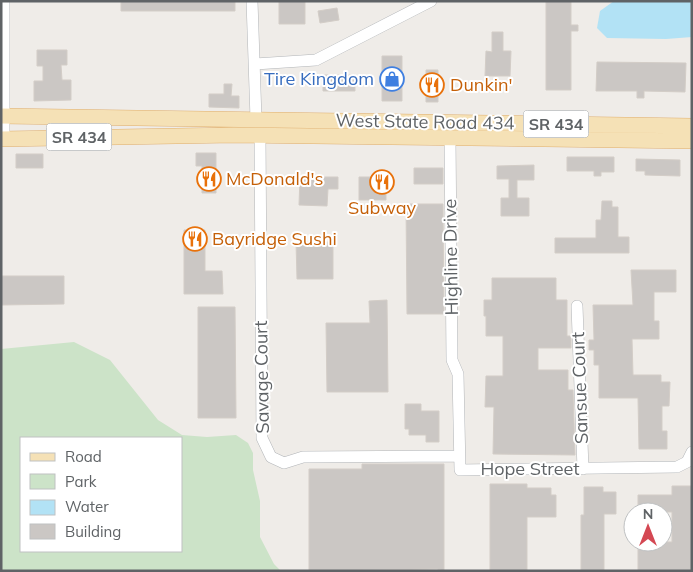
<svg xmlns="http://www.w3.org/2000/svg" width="693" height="572" viewBox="0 0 693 572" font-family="Mulish,sans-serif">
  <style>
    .green { fill: #cce3c8; fill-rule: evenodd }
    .water { fill: #b2e2f5 }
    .building { fill: #cbc7c4; stroke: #d3cdc7 }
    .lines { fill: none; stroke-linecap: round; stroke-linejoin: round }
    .minor-casing { stroke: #b2b5b8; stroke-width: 12 }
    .major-casing { stroke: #e0af6f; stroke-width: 16 }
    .minor { stroke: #fff; stroke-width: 11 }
    .major { stroke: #f5e1b6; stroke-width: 15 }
    .labels { text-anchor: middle; stroke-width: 4; stroke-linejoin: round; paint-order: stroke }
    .shield { fill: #fff; stroke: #8f9294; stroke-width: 1 }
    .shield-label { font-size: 16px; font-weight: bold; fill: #5f6366 }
    .shop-label { font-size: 18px; fill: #366cbe; stroke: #fff; text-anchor: end }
    .food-label { font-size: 18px; fill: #c56008; stroke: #fff; text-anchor: start }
    .street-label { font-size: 18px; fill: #5f6366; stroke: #fff }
  </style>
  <rect width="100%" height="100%" fill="#efece8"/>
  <!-- green -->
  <path class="green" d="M 74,342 L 110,360 L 158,420 L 182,435 L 207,437 L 236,435 L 248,443 L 253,453 L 253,470 L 260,501 L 260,537 L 274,564 L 281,571 L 1,571 L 1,349 ZM 21,438 L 181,438 L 181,551 L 21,551 Z"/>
  <!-- water -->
  <path class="water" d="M 614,1 L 692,1 L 692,37 L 666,39 L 607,38 L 597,28 L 600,11 Z"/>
  <!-- building -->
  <path class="building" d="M 121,1 L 235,1 L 235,11 L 121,11 Z
    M 279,1 L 305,1 L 305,24 L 279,24 Z
    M 546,1 L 571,1 L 571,25 L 578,25 L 578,31 L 571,31 L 571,90 L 546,90 Z
    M 337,8 L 339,20 L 320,23 L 318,11 Z
    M 492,32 L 503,32 L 503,51 L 511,51 L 510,76 L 485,76 L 486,51 L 492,52 Z
    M 37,50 L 67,50 L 67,65 L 61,65 L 62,80 L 71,80 L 71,100 L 34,101 L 34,81 L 43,81 L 43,66 L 37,66 Z
    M 382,56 L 402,56 L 402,101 L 382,101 Z
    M 597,62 L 686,63 L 685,92 L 644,91 L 644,98 L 637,98 L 637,91 L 596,91 Z
    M 426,70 L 438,70 L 438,102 L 426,102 Z
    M 323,75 L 355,75 L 355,91 L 323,91 Z
    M 224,84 L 232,84 L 231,96 L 239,96 L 239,108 L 209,107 L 209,94 L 224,94 Z
    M 196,153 L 216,153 L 216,193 L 202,193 L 202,166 L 196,166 Z
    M 16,154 L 43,154 L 43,168 L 16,168 Z
    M 567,157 L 614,157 L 614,172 L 601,172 L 601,176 L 594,176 L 594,171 L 567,171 Z
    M 636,159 L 680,160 L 680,176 L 645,175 L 645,171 L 636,171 Z
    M 534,165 L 534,180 L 517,180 L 517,198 L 529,198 L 529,216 L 501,216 L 501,198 L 509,198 L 509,179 L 497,179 L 497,166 Z
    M 414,168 L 443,168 L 443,184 L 414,184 Z
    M 300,177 L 338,177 L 338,189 L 328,189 L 327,206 L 299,205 Z
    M 359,177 L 386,177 L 386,200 L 359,200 Z
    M 602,201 L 612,201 L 612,207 L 618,207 L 618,237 L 629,237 L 629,253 L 555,253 L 555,238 L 596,238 L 596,220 L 601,220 Z
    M 406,204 L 443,204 L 444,314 L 407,314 Z
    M 184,230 L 205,230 L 205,271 L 222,271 L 223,294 L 184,294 Z
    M 296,242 L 333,242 L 333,279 L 297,279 Z
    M 631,270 L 676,270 L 676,292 L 654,292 L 654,321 L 659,321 L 659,339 L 632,339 L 633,375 L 661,375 L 661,382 L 670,382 L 669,406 L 662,406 L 662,431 L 667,431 L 667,449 L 639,449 L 638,398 L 599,398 L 599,365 L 594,365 L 594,350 L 589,350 L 589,340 L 594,340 L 593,305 L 633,305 Z
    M 1,276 L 64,276 L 64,304 L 1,305 Z
    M 492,278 L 556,278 L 556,300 L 567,300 L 567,336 L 571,336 L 571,348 L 538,348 L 538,370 L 568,370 L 568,390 L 573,390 L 575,455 L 493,454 L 494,407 L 485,407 L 486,376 L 503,376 L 503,336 L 486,336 L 486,316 L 484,316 L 484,300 L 492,300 Z
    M 387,300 L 388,392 L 327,392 L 326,323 L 370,323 L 369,301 Z
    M 198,307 L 235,307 L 236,418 L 198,418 Z
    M 405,404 L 421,404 L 421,411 L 439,411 L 439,442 L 426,442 L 426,435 L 409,435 L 409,429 L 405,429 Z
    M 362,464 L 444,464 L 444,571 L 437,569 L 309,571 L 309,469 L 362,469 Z
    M 490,484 L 527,484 L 527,488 L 551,488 L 551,495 L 556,495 L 556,517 L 527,517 L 527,571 L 490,571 Z
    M 672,486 L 692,486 L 692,571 L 638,571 L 638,542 L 672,542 L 672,512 L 638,512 L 638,495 L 672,495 Z
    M 584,487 L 603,487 L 603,492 L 616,492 L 616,514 L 604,514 L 604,571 L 581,571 L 581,515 L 584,515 Z"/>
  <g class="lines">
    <!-- minor casing -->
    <g class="minor-casing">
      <path id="minor" d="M 4,1 L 4,139
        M 252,1 L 256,119
        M 255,64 L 316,60 L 431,1
        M 260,135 L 262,438 L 271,457 L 284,463 L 303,457 L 459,456
        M 450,138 L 452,360 L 458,374 L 460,470 L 677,467 L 687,462 L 692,452
        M 577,306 L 583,469"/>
    </g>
    <!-- major casing -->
    <g class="major-casing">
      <path id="major" d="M 1,116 L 692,126
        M 1,139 L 234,135 L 692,141"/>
    </g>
    <!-- minor -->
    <use href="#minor" class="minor"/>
    <!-- major -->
    <use href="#major" class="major"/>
  </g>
  <!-- icons -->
  <defs>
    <g id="shop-ring" transform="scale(1.25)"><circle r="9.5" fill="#fff" stroke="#3f7fe0" stroke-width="1.5"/><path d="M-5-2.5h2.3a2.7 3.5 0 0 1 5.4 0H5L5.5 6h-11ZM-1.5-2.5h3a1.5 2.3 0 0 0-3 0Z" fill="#3f7fe0"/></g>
    <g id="restaurant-ring" transform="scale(1.25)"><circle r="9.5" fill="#fff" stroke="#e8710a" stroke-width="1.5"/><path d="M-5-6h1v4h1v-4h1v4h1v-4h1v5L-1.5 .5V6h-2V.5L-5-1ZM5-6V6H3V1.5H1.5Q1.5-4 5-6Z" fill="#e8710a"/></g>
  </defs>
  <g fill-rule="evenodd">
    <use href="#shop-ring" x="392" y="79"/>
    <use href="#restaurant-ring" x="432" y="85"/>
    <use href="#restaurant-ring" x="209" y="179"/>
    <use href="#restaurant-ring" x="382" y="182"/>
    <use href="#restaurant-ring" x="195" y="239"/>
  </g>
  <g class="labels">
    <!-- shield labels -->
    <g class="shield">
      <rect x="523.5" y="110.5" width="65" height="27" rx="4"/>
      <rect x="46.5" y="123.5" width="65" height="27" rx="4"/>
    </g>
    <g class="shield-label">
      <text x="556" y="130">SR 434</text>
      <text x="79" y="143">SR 434</text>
    </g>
    <!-- shop labels -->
    <g class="shop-label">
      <text x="374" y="85">Tire Kingdom</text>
    </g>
    <!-- food labels -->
    <g class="food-label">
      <text x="450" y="91">Dunkin'</text>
      <text x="226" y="185">McDonald's</text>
      <text x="382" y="214" text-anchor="middle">Subway</text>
      <text x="212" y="245">Bayridge Sushi</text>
    </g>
    <!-- street labels -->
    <g class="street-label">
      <text transform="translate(425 122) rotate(1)" y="6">West State Road 434</text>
      <text transform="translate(451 257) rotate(-91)" y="6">Highline Drive</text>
      <text transform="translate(262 377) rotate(-91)" y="6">Savage Court</text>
      <text transform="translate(580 388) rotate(-92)" y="6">Sansue Court</text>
      <text x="530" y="475">Hope Street</text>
    </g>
  </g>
  <!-- border -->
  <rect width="693" height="572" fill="none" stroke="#5f6366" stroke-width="5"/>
  <!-- legend -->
  <rect x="20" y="437" width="162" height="115" fill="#ffffff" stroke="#bfc1c2"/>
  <rect x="30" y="453" width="25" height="8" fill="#f5e1b6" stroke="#bfc1c2"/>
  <text x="65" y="462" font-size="15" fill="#5f6366">Road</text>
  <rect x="30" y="474" width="25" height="15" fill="#cce3c8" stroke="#bfc1c2"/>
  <text x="65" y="487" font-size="15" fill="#5f6366">Park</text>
  <rect x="30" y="500" width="25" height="15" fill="#b2e2f5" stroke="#bfc1c2"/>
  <text x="65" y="512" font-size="15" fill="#5f6366">Water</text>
  <rect x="30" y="524" width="25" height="15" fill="#cbc7c4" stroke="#bfc1c2"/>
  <text x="65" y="537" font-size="15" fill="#5f6366">Building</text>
  <!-- north arrow -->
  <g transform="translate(648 527)"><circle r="24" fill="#ffffff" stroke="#bfc1c2"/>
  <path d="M0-4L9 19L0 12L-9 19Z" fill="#d44853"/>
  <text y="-8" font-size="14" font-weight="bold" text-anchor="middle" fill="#5f6366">N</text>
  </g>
</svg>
